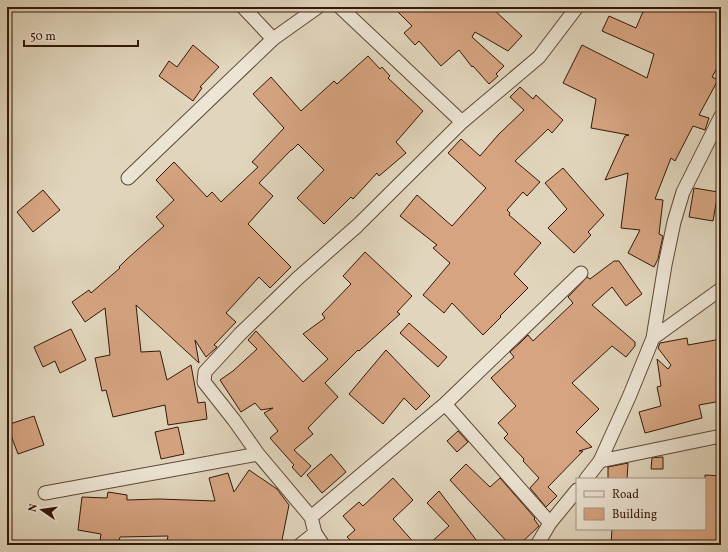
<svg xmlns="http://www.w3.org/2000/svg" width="728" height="552" viewBox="0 0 728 552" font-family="Vollkorn,serif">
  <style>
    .building { fill: #d6a481; stroke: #361707 }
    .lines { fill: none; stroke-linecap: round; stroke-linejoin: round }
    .minor-casing { stroke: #614734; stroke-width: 15 }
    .minor { stroke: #ece4d4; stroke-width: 13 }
  </style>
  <rect width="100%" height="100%" fill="#e1d6bd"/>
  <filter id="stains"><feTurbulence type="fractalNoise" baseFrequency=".005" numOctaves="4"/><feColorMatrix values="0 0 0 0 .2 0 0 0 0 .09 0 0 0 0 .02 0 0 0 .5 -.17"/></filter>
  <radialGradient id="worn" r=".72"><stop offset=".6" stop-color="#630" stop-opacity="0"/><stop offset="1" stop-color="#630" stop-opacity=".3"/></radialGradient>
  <!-- building -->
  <path class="building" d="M 393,7 L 491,7 L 522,36 L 508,51 L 475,32 L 472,37 L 504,66 L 496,74 L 498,76 L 489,84 L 473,66 L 472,67 L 459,50 L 441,66 L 419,41 L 415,45 L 404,33 L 412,26 Z
    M 645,7 L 721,7 L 721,61 L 712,77 L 718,80 L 699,115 L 709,118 L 705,130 L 693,126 L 675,161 L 671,158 L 655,199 L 663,200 L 659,234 L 663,236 L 658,259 L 654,267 L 628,253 L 640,230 L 621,228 L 628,173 L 605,180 L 625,136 L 629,135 L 591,128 L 596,99 L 563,83 L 582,45 L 647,78 L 654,54 L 602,31 L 609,16 L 636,28 Z
    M 193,45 L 219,67 L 200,87 L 202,88 L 193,101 L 159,76 L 169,61 L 177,67 Z
    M 368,56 L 380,69 L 382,67 L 390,76 L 388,78 L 423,111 L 396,142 L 406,153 L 379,176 L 377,173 L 353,199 L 351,197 L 324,224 L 297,198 L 324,170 L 298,144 L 292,150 L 291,150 L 259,183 L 273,196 L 248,224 L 291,267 L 270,288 L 259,277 L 226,313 L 236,322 L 214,345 L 217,347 L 215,349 L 206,357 L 195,340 L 199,363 L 136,305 L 141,352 L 160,351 L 167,380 L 191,365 L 198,403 L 205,402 L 207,419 L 168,425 L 165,405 L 113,417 L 106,390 L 102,391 L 95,358 L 110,355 L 105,308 L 85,322 L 72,302 L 89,290 L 91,293 L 120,268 L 119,267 L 127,259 L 164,226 L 156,217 L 174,200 L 156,180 L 174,162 L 207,197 L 212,192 L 221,202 L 258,167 L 252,162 L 284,128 L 253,94 L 271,77 L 301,111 L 334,81 L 337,84 Z
    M 520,87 L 533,99 L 536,95 L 563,120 L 552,133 L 548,129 L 515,161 L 540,182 L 527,196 L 523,192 L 507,210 L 510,213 L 509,215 L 541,243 L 514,274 L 528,288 L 500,316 L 501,317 L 483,335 L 452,303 L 444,313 L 423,295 L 450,263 L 433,248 L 437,245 L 400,216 L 417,195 L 452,226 L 486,188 L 448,153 L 461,139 L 480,156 L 498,135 L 524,110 L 510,97 Z
    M 563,168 L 604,215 L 588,232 L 591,235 L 574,253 L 548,228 L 567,209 L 545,183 Z
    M 694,188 L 718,192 L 713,221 L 689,217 Z
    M 43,190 L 60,210 L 33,232 L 17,212 Z
    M 365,252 L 412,296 L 397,312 L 400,314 L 359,351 L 358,350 L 325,383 L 338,397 L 308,428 L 313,434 L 294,450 L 311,466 L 301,477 L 292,467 L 294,465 L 270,438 L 278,431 L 264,413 L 273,408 L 261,410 L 255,403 L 241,412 L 220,380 L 233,371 L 257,349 L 248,340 L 256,331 L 303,382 L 328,359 L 303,334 L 325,318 L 322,314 L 351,284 L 343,276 Z
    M 614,261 L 619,261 L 642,294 L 626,306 L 612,287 L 592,305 L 635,342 L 635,346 L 626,357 L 612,346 L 572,383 L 599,409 L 576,432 L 592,447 L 579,451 L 583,451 L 548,487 L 557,496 L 546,507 L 530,488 L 539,478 L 523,461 L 524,459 L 504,438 L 508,434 L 498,423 L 516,406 L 491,378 L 514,357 L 510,352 L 520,343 L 528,335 L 533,341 L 573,303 L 568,297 L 587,277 L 590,279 Z
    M 409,323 L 447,357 L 438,367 L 400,333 Z
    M 71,329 L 86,360 L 60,373 L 55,361 L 43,367 L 34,347 Z
    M 687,338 L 688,345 L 721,339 L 721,401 L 699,405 L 702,418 L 645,433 L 639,412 L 661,406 L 657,387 L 661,386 L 657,359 L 668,369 L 671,365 L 658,348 L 660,343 Z
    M 386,350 L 430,396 L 416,410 L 404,398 L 383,424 L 349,394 Z
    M 34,416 L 44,445 L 18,454 L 7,425 Z
    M 178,427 L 184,454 L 161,459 L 155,432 Z
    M 458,431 L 468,442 L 457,452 L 447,441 Z
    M 331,454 L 346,472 L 322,493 L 307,475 Z
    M 661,457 L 663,457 L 663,469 L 651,469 L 652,458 Z
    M 628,463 L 627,479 L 608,479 L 608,467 Z
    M 466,464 L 490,487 L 500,478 L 535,518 L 534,519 L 539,526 L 519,545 L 510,545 L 450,480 Z
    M 249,470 L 277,489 L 289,505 L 281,545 L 166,545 L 168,536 L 120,537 L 118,544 L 100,541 L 101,534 L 78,530 L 82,497 L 107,498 L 108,492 L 127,495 L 127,500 L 159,499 L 215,501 L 209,478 L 228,473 L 234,492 Z
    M 705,475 L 721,476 L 721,545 L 611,545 L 612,529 L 705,529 Z
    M 393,478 L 413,500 L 393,519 L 416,545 L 355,545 L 347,537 L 355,530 L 343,516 L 359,502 L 363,506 Z
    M 439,491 L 480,545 L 428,545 L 449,526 L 427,503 Z"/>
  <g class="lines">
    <!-- minor casing -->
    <g class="minor-casing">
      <path id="minor" d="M 243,7 L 273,39
        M 340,7 L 462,122
        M 128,178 L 273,39 L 318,7
        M 653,338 L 721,289
        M 445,404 L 550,523
        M 600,461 L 721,436
        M 586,479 L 600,461 L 629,397 L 653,338 L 665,265 L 674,222 L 683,192 L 721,116
        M 45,493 L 258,454
        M 311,517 L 445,404 L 581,273
        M 300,545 L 315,533
        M 323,545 L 315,533 L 311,517 L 258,454 L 234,420 L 204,382 L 205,372 L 240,334 L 298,278 L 357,226 L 462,122 L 539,57 L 577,7
        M 537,545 L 550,523 L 577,490"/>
    </g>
    <!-- minor -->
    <use href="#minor" class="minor"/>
  </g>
  <!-- margin -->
  <rect width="728" height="552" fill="none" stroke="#e1d6bd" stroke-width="24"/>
  <rect x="8" y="8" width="712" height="536" fill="none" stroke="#361707" stroke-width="2"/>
  <rect x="12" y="12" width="704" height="528" fill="none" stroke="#361707"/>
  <!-- legend -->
  <rect x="576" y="478" width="130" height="52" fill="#ece4d4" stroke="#a39282"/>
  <rect x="584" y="491" width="20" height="6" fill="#ece4d4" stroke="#a39282"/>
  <text x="612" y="498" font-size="12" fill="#361707">Road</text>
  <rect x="584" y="508" width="20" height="12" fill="#d6a481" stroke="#a39282"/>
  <text x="612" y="518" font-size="12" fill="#361707">Building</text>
  <!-- north arrow -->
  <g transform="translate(42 510) rotate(283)" stroke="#ece4d4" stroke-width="3" paint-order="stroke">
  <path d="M0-3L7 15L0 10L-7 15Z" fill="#361707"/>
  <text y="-6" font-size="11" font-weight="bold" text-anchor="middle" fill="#361707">N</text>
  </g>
  <!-- scale -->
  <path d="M24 40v6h114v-6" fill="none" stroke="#361707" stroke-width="2"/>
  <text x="30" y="40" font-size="12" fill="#361707" stroke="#ece4d4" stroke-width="3" paint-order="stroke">50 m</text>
  <rect width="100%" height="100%" filter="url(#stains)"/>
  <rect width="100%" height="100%" fill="url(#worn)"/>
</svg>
